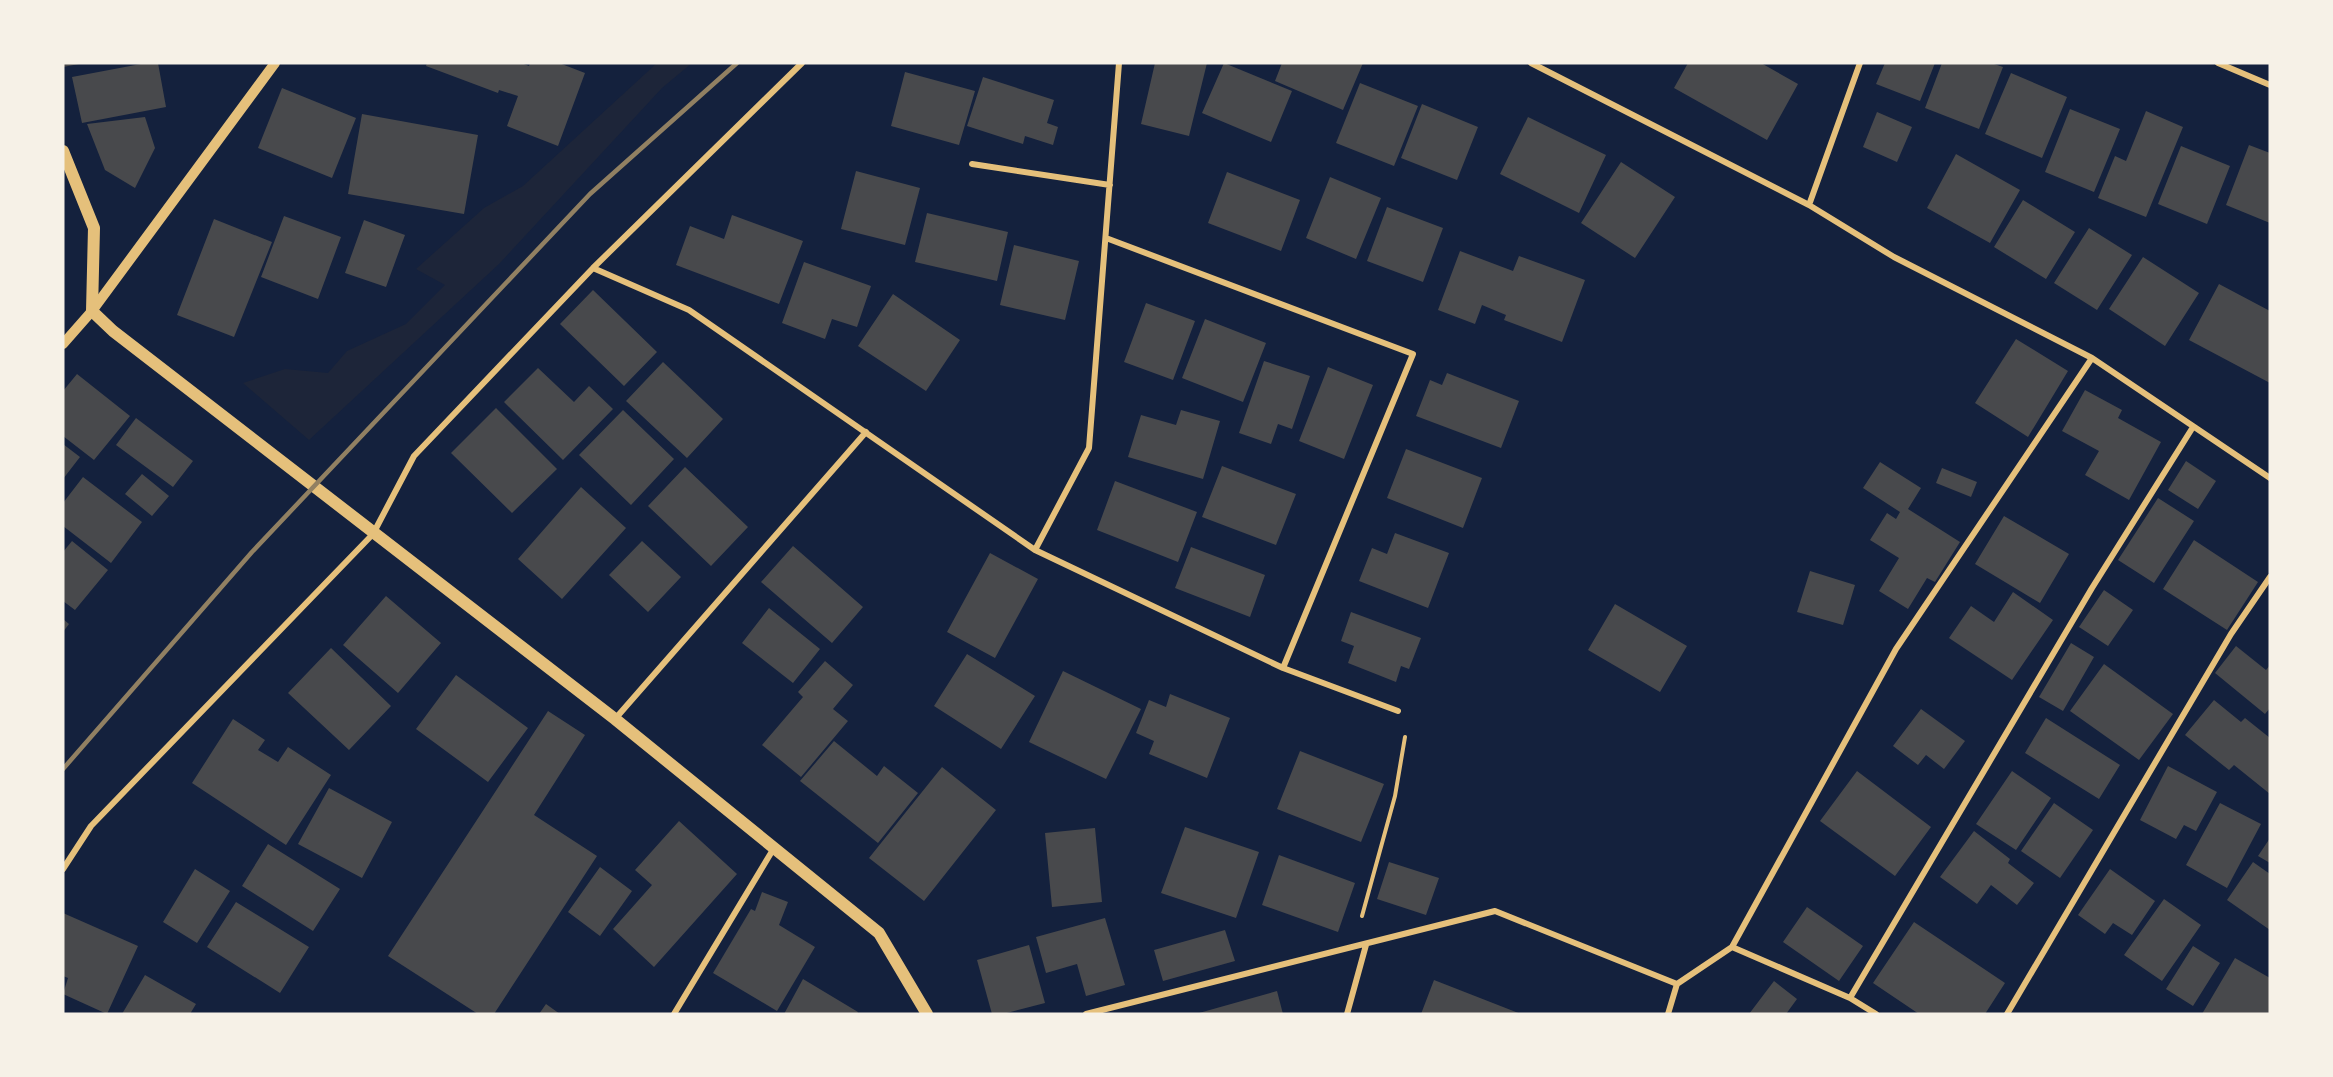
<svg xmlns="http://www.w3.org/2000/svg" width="2333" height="1077" viewBox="0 0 2333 1077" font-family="Barlow,sans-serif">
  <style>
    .green { fill: #1d2539 }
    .building { fill: #48494c }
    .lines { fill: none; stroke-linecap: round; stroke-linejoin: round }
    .path { stroke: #e5c07b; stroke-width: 4 }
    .minor { stroke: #e5c07b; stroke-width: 6 }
    .tertiary { stroke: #e5c07b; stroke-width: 10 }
    .secondary { stroke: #e5c07b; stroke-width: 12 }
    .rail { stroke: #918062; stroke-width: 4.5 }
  </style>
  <rect width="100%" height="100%" fill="#14213d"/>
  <!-- green -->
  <path class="green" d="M 657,63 L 692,63 L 662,88 L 499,264 L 309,440 L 243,383 L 285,369 L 328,373 L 347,351 L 406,324 L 445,285 L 416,269 L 484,208 L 523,186 Z"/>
  <!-- building -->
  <path class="building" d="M 63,63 L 79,63 L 79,64 L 63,67 Z
    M 146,63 L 158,63 L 166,107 L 82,123 L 72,77 Z
    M 427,63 L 521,63 L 529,66 L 530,63 L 559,63 L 585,73 L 558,146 L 507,126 L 518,96 L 499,90 L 498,93 L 426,66 Z
    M 1155,63 L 1207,63 L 1189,136 L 1141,124 Z
    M 1224,63 L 1292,91 L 1271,142 L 1202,113 Z
    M 1282,63 L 1363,63 L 1343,110 L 1275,81 Z
    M 1688,63 L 1761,63 L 1798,84 L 1767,140 L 1674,88 Z
    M 1885,63 L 1935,63 L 1920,101 L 1876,84 Z
    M 1942,63 L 1991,63 L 2003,67 L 1979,129 L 1925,108 Z
    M 905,72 L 975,91 L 959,145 L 891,126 Z
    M 2011,73 L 2067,97 L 2042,158 L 1985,134 Z
    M 983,77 L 1054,100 L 1047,123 L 1058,127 L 1053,145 L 1025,136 L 1023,144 L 967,126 Z
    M 1360,83 L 1418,106 L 1394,166 L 1336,143 Z
    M 282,88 L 356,118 L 332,178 L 258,148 Z
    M 1422,104 L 1478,127 L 1457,180 L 1401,158 Z
    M 2070,109 L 2120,129 L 2094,192 L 2045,172 Z
    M 2146,111 L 2183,127 L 2146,217 L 2098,198 L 2115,156 L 2126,161 Z
    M 1877,112 L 1912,127 L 1897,162 L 1863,147 Z
    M 362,114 L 478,135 L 464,214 L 348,194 Z
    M 145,117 L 155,148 L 135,188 L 105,170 L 87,124 Z
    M 1528,117 L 1606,155 L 1579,213 L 1500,174 Z
    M 2249,145 L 2270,153 L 2270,223 L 2226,205 Z
    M 2181,146 L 2230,166 L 2207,224 L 2158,204 Z
    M 1956,154 L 2020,190 L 1990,243 L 1927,208 Z
    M 1621,162 L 1675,197 L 1635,258 L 1581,223 Z
    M 856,171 L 920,188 L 905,245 L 841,229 Z
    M 1227,172 L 1300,200 L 1281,251 L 1208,223 Z
    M 1330,177 L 1381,198 L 1356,259 L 1306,238 Z
    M 2023,200 L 2075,232 L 2046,279 L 1994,247 Z
    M 1387,207 L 1443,228 L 1423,282 L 1367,261 Z
    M 927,213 L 1008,232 L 997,281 L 915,262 Z
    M 732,215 L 803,241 L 779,304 L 676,265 L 690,226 L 724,239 Z
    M 284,216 L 341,237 L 318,299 L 261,277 Z
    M 214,219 L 272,242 L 234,337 L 177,315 Z
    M 364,220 L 405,235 L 386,287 L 345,273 Z
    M 2089,228 L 2132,255 L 2097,310 L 2054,283 Z
    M 1014,245 L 1079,261 L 1065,320 L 1000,305 Z
    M 1460,251 L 1513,271 L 1519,256 L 1585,280 L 1562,342 L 1504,320 L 1506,315 L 1482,305 L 1475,324 L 1438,310 Z
    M 2143,257 L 2199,293 L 2165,346 L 2109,309 Z
    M 804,262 L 871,286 L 857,327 L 832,319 L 825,339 L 782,323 Z
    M 2219,284 L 2270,311 L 2270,383 L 2189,340 Z
    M 593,290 L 657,352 L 624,386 L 560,324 Z
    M 893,294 L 960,340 L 926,391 L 858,346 Z
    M 1146,303 L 1195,321 L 1173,380 L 1124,362 Z
    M 1205,319 L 1266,343 L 1243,402 L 1182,378 Z
    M 2016,339 L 2068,371 L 2028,437 L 1975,403 Z
    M 1264,361 L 1310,376 L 1292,429 L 1278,424 L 1271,444 L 1239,433 Z
    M 663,362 L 723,419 L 687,458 L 626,401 Z
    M 1328,367 L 1373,385 L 1344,459 L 1299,441 Z
    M 538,368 L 574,402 L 589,386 L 613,409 L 563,460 L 504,402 Z
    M 1447,373 L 1519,401 L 1501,448 L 1416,416 L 1430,380 L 1442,385 Z
    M 77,374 L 130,416 L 94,460 L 63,436 L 63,391 Z
    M 2085,390 L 2122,410 L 2118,418 L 2161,442 L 2129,500 L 2085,475 L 2099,451 L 2062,431 Z
    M 496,408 L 557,469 L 512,513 L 451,453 Z
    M 623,410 L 674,459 L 631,505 L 579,455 Z
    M 1181,410 L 1220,421 L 1203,479 L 1128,457 L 1141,415 L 1176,425 Z
    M 136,418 L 193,461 L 173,487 L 116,445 Z
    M 63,444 L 80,457 L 63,479 Z
    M 1406,449 L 1482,478 L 1463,528 L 1387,498 Z
    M 2186,461 L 2216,481 L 2198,509 L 2168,490 Z
    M 1880,462 L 1921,488 L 1908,509 L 1960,542 L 1935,582 L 1927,578 L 1908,609 L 1879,591 L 1899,558 L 1870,540 L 1887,513 L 1896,519 L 1900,512 L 1863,488 Z
    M 1222,466 L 1296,494 L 1276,545 L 1202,517 Z
    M 685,467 L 748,527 L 711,566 L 648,506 Z
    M 1942,468 L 1977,482 L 1971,497 L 1936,483 Z
    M 142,474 L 169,496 L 152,516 L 125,494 Z
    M 83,477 L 142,522 L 111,563 L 63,526 L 63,503 Z
    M 1115,481 L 1197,512 L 1178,562 L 1097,530 Z
    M 581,487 L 626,528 L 562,599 L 518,559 Z
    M 2158,498 L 2194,521 L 2154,583 L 2118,560 Z
    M 2004,516 L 2069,554 L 2040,603 L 1975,564 Z
    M 1395,533 L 1449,553 L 1428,608 L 1359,581 L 1372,548 L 1387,554 Z
    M 2194,540 L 2258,582 L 2227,630 L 2163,589 Z
    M 72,541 L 108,570 L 75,610 L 63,601 L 63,552 Z
    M 642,541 L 681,577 L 648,612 L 609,575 Z
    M 793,546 L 863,607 L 832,643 L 761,582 Z
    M 1191,547 L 1265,575 L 1250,617 L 1175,588 Z
    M 990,553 L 1038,579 L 995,658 L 947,632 Z
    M 1810,571 L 1855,585 L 1843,625 L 1797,612 Z
    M 2104,590 L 2133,610 L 2108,646 L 2079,627 Z
    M 2013,592 L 2053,620 L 2012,680 L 1949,638 L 1971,606 L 1994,622 Z
    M 386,596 L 441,643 L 398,693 L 343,645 Z
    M 1615,604 L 1687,646 L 1660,692 L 1588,650 Z
    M 769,608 L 820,649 L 793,683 L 742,643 Z
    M 1351,612 L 1421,638 L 1409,669 L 1401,666 L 1396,682 L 1348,663 L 1354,646 L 1341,641 Z
    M 63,619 L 69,624 L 63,632 Z
    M 2071,643 L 2094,657 L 2063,711 L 2039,697 Z
    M 2236,646 L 2266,670 L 2270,665 L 2270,708 L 2265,714 L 2215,673 Z
    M 331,648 L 391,706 L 349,750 L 288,693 Z
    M 967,654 L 1035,696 L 1001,749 L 934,706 Z
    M 825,661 L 853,685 L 833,709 L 848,721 L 801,777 L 762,745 L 803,697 L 798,692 Z
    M 2104,664 L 2173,714 L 2139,760 L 2070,711 Z
    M 1063,671 L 1141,709 L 1106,779 L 1029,742 Z
    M 456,675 L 528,728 L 488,782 L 416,729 Z
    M 1170,694 L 1230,718 L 1207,778 L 1149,754 L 1154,741 L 1136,733 L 1149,700 L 1166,707 Z
    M 2214,700 L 2241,722 L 2245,718 L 2270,738 L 2270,794 L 2234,765 L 2229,770 L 2185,735 Z
    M 1921,709 L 1965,741 L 1944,769 L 1926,755 L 1918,765 L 1893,746 Z
    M 548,711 L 585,735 L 534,815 L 597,856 L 494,1014 L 478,1014 L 388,956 Z
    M 2046,718 L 2120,765 L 2099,799 L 2025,753 Z
    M 233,719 L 265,740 L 258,750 L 278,762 L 288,747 L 331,775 L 286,845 L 192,783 Z
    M 834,741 L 877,776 L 884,766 L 918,793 L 878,843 L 800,781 Z
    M 1300,751 L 1384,784 L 1361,842 L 1277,809 Z
    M 2168,766 L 2217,792 L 2196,831 L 2184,825 L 2176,839 L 2140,820 Z
    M 942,767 L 996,810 L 924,901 L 869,858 Z
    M 1857,771 L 1931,827 L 1895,876 L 1820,821 Z
    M 2012,771 L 2051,798 L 2016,850 L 1976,824 Z
    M 329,788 L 392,822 L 362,878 L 298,844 Z
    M 2054,803 L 2093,830 L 2060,878 L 2021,851 Z
    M 2220,803 L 2261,824 L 2227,888 L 2186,865 Z
    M 679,821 L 737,874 L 654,967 L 613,929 L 652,885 L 635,870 Z
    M 1185,827 L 1259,852 L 1236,918 L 1161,893 Z
    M 1095,828 L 1102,902 L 1052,907 L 1045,833 Z
    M 1974,831 L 2010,859 L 2008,863 L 2034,883 L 2017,905 L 1991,885 L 1977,904 L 1940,877 Z
    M 2270,838 L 2270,863 L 2258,856 Z
    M 268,844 L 340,889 L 313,931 L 242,886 Z
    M 1279,855 L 1355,883 L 1338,932 L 1262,905 Z
    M 1389,862 L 1439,878 L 1426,915 L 1377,899 Z
    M 2253,862 L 2270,874 L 2270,930 L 2227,900 Z
    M 600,867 L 632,891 L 600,936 L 568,912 Z
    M 195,869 L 230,891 L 197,943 L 163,922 Z
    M 2110,869 L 2155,901 L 2132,935 L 2113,923 L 2105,934 L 2078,915 Z
    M 762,892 L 788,902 L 779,925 L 815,947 L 777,1011 L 713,973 L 751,909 L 755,911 Z
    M 2164,899 L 2201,925 L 2162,981 L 2124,955 Z
    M 236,902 L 309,947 L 280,993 L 207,947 Z
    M 1807,907 L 1863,946 L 1839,981 L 1783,942 Z
    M 63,913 L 138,946 L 107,1014 L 63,994 L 68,978 L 63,976 Z
    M 1105,918 L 1125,985 L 1086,996 L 1077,964 L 1046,973 L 1036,937 Z
    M 1914,922 L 2005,983 L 1985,1014 L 1919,1014 L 1873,983 Z
    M 1225,930 L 1235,961 L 1163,981 L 1154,950 Z
    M 1029,945 L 1045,1003 L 1003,1014 L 992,1014 L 977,960 Z
    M 2193,946 L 2220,963 L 2193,1006 L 2166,989 Z
    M 2235,958 L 2270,978 L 2270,1014 L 2202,1014 Z
    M 145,975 L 196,1004 L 190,1014 L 122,1014 Z
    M 803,979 L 858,1012 L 857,1014 L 784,1014 Z
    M 1434,980 L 1521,1014 L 1421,1014 Z
    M 1774,981 L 1797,999 L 1786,1014 L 1749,1014 Z
    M 1277,991 L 1283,1014 L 1199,1014 L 1199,1013 Z
    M 546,1004 L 560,1014 L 539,1014 Z"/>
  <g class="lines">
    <!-- path -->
    <path class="path" d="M 1362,916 L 1395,796 L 1405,737"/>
    <!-- minor -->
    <path class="minor" d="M 1531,63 L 1809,205 L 1894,257 L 2092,358 L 2270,478
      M 2218,63 L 2270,85
      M 972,164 L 1110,185
      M 1809,205 L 1860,63
      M 1106,238 L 1413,354 L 1283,668
      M 593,268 L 689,310 L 1035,550 L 1283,668 L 1398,711
      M 1035,550 L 1089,448 L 1119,63
      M 615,719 L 866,432
      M 63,869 L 91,826 L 373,534 L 414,456 L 593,268 L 802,63
      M 1732,947 L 1850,998 L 1876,1014
      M 1850,998 L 2092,588 L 2193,427
      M 674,1014 L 774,848
      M 1086,1014 L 1495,911 L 1677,984 L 1732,947 L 1896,649 L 2092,358
      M 1347,1014 L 1366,945
      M 1668,1014 L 1677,984
      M 2007,1014 L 2231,634 L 2270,577"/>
    <!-- tertiary -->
    <path class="tertiary" d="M 63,344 L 92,311 L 275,63"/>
    <!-- secondary -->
    <path class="secondary" d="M 63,151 L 94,228 L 92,311 L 113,331 L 615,719 L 879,933 L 927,1014"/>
    <!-- rail -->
    <path class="rail" d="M 63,769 L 252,552 L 590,194 L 737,63"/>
  </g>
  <!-- border -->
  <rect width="2333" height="1077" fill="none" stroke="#f6f1e7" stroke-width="129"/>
</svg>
